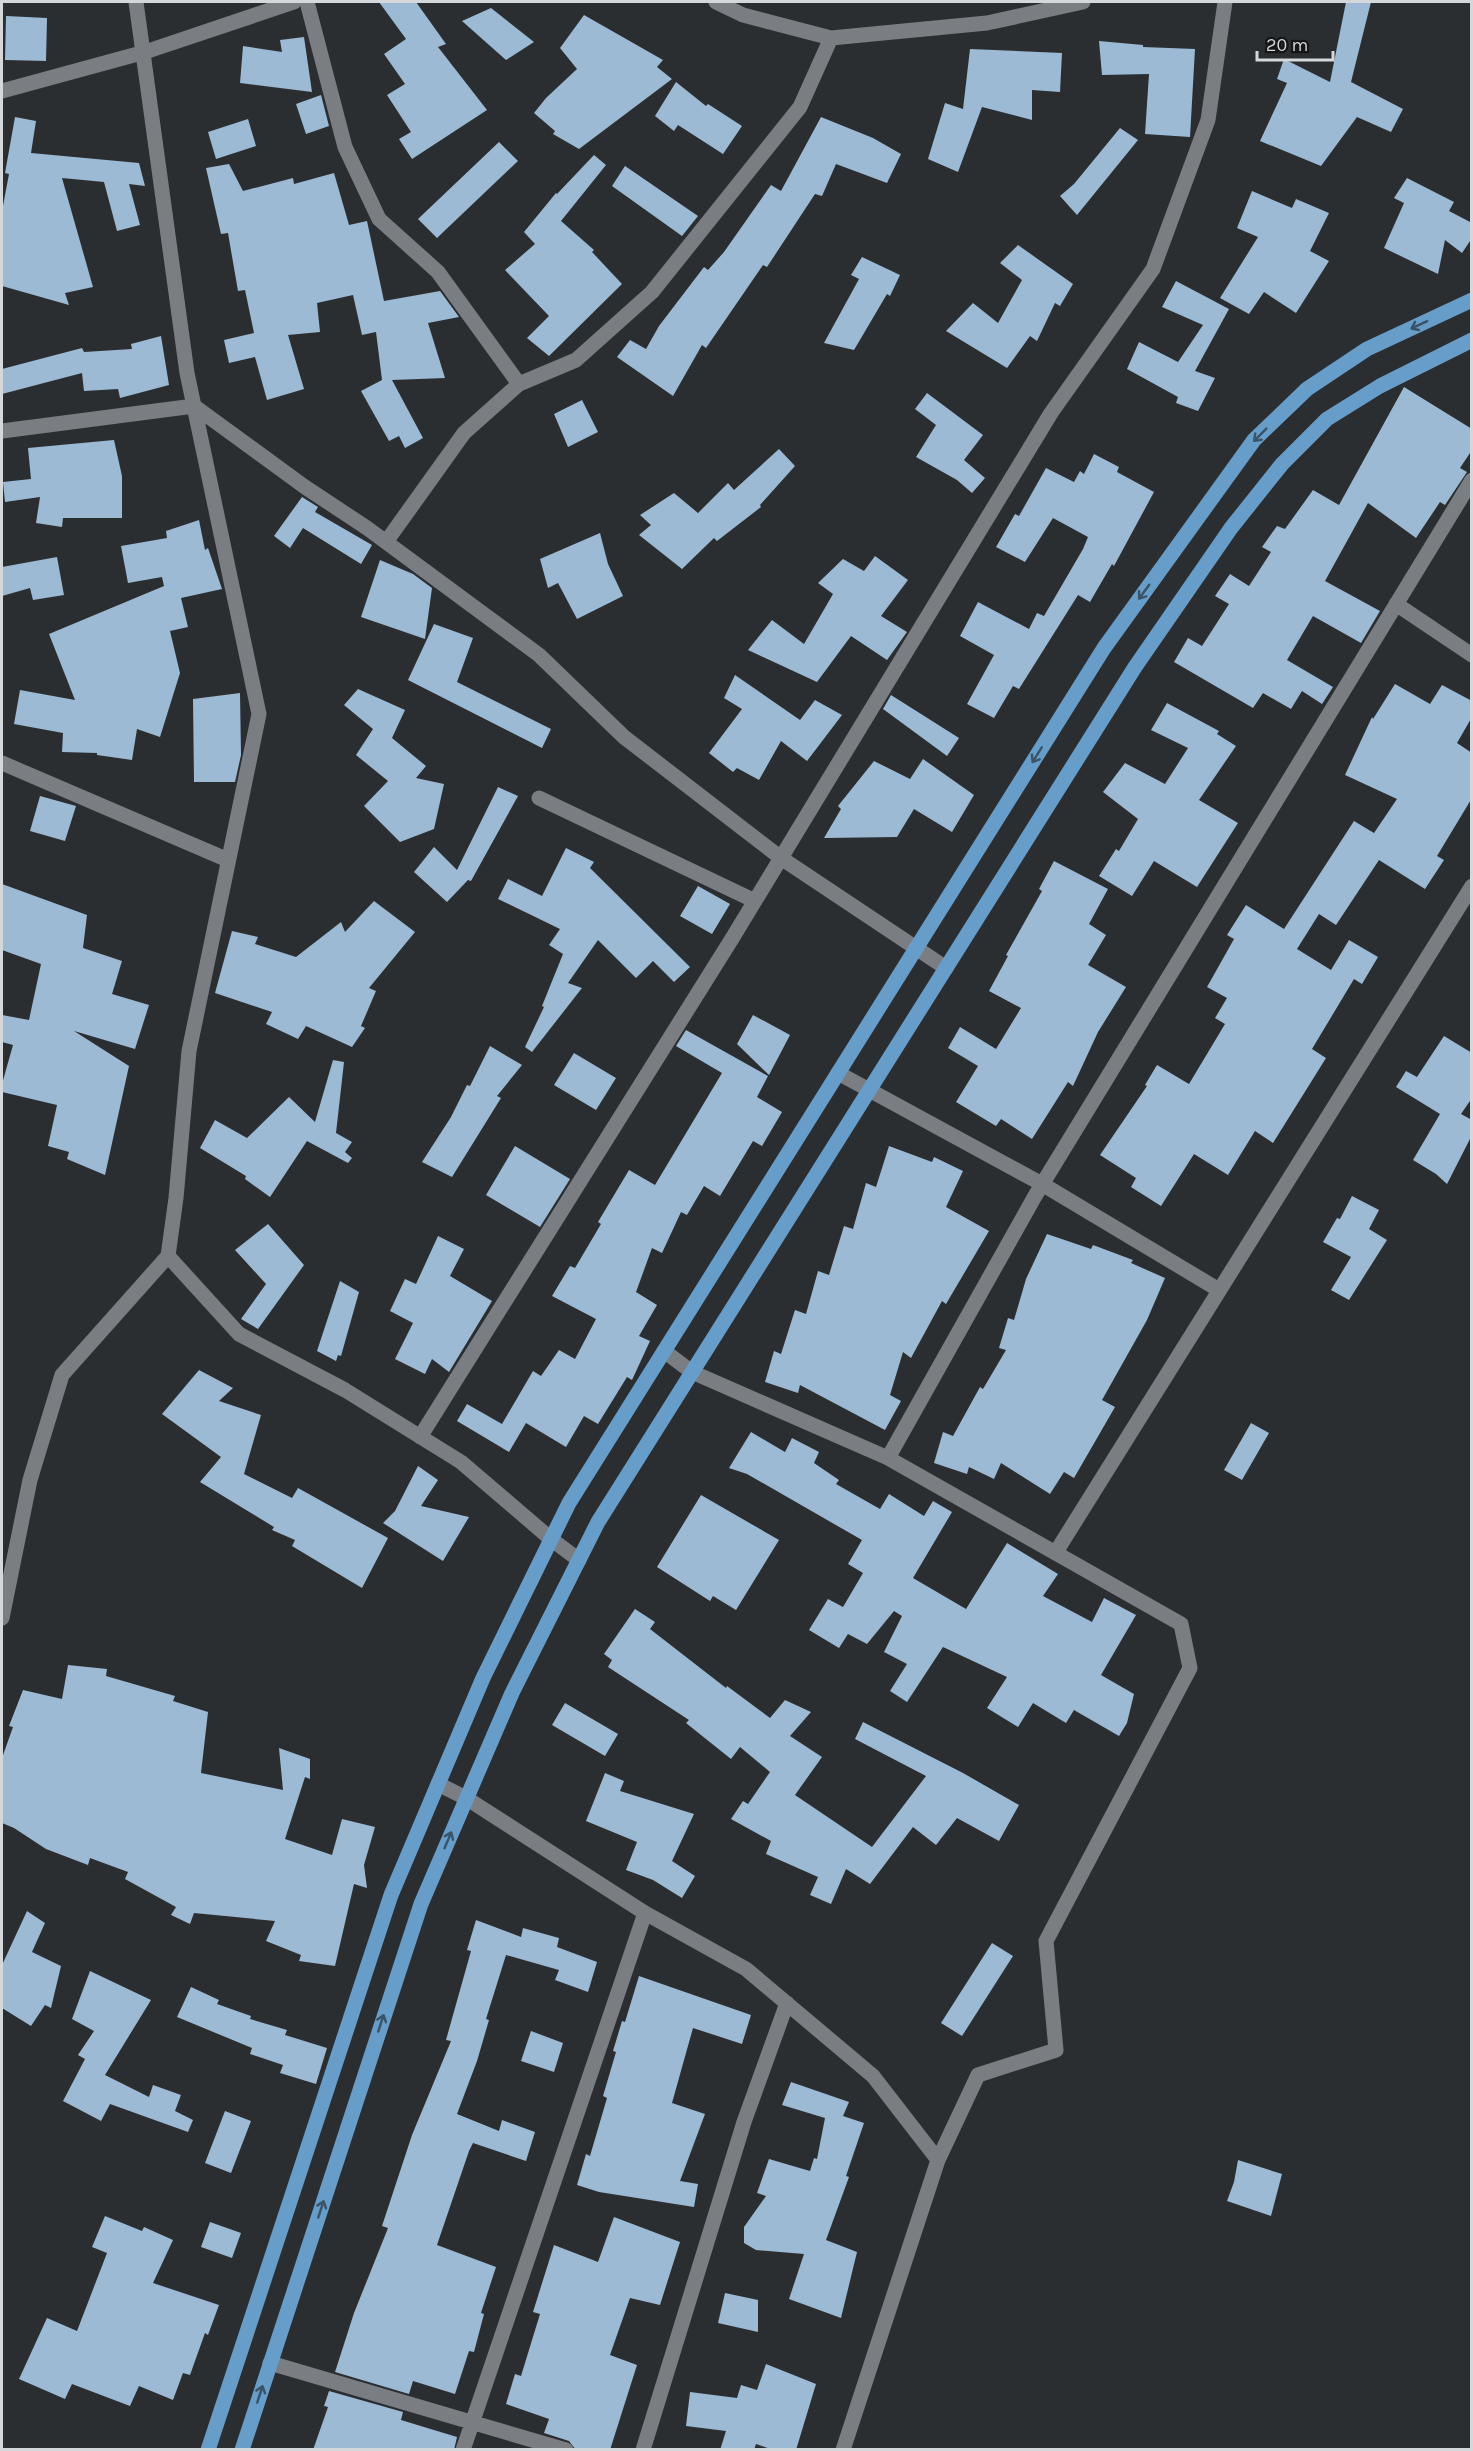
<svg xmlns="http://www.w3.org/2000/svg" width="1473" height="2451" viewBox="0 0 1473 2451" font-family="Karla,sans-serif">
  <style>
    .building { fill: #9cbad4 }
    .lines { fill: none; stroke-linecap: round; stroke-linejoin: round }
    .minor { stroke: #7a7e82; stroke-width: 15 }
    .major { stroke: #679dc9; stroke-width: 15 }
    .oneway { stroke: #395367 }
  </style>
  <rect width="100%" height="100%" fill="#2b2e31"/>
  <!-- building -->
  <path class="building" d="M 379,2 L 416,2 L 446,44 L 438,47 L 487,110 L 412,159 L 399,139 L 411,132 L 387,95 L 405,84 L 384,54 L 406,39 Z
    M 1346,2 L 1371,2 L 1351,82 L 1403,109 L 1391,132 L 1357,117 L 1321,166 L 1260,141 L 1287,83 L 1277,79 L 1284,59 L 1330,82 Z
    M 491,8 L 534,42 L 506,60 L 462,21 Z
    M 584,15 L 663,60 L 657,67 L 672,79 L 579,149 L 553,134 L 555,131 L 534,113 L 546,98 L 577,69 L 560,48 Z
    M 6,16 L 47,18 L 46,61 L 5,60 Z
    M 304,37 L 312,92 L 240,83 L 243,46 L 282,52 L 280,40 Z
    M 1099,41 L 1143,45 L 1143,47 L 1195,49 L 1190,137 L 1145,134 L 1149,74 L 1102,75 Z
    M 970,49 L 1062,53 L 1060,92 L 1032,90 L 1032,120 L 982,107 L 958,172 L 928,159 L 945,103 L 963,109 Z
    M 676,82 L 706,106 L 708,104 L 742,126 L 723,154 L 678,125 L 674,131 L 655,116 Z
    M 321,95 L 329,126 L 306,134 L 296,104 Z
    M 15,117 L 36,121 L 31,153 L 139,163 L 145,186 L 129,184 L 140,225 L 117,231 L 104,182 L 62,178 L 93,287 L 65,293 L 69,305 L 2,286 L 2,211 L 9,174 L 5,173 Z
    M 821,117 L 873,138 L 901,154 L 887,183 L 836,164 L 822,196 L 815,194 L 767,267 L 763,265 L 706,348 L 702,345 L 673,396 L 617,357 L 630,340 L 646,349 L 659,326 L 704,267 L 708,270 L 724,252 L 771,185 L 781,191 Z
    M 248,119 L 256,146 L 216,159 L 208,132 Z
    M 1120,128 L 1138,140 L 1077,215 L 1060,196 L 1074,184 Z
    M 499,142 L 518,161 L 437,238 L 418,219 Z
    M 594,155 L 606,165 L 561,221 L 594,250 L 592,252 L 622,284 L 549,356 L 527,338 L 549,316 L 505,270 L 535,244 L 524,232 L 556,193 L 557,194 Z
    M 229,164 L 243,191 L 293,178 L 294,184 L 334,173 L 349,225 L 367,221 L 384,301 L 440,291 L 459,317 L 428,323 L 445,378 L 392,380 L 423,438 L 405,448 L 399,436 L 389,441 L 361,391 L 382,380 L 376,332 L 362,335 L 353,295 L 317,303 L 320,332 L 288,335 L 304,389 L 267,400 L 255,357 L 229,363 L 224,340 L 254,333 L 245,290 L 238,291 L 228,233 L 221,234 L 206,168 Z
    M 625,166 L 698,216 L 682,236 L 612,186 Z
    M 1407,178 L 1454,202 L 1449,211 L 1472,223 L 1472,238 L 1462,253 L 1445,240 L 1438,274 L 1384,248 L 1404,203 L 1394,198 Z
    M 1252,191 L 1292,208 L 1296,199 L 1329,213 L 1310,251 L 1329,261 L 1296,313 L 1264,292 L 1249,314 L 1220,298 L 1258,237 L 1237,228 Z
    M 1018,245 L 1073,284 L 1060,306 L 1055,303 L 1037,341 L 1030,336 L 1007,368 L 946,331 L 973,303 L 998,323 L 1022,280 L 1000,263 Z
    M 862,257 L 900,275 L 890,296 L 887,294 L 854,350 L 824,343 L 859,279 L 851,275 Z
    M 1176,281 L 1229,309 L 1195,371 L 1215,378 L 1198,411 L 1176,403 L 1178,397 L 1127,369 L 1139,342 L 1178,362 L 1203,325 L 1162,307 Z
    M 161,336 L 169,385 L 120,398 L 118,389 L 84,391 L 82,373 L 2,394 L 2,369 L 82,348 L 84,352 L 132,349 L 131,344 Z
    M 1404,387 L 1472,429 L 1472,450 L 1460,468 L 1467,472 L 1445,505 L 1440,502 L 1416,538 L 1368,503 L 1325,581 L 1380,611 L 1361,643 L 1313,616 L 1287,660 L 1333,687 L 1322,704 L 1302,691 L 1291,709 L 1263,693 L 1253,708 L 1174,662 L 1188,638 L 1202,646 L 1229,604 L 1215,596 L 1230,574 L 1249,586 L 1271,552 L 1262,547 L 1277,526 L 1285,529 L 1313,490 L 1339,505 Z
    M 927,393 L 983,435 L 964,460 L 985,478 L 972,493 L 957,480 L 916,457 L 936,425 L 915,409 Z
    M 582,400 L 598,432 L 568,447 L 554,414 Z
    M 114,440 L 122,476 L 122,518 L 63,518 L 62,527 L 36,523 L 40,497 L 5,502 L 3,482 L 31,479 L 28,448 Z
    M 779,449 L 795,466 L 760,505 L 761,507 L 717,541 L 714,538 L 682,569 L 639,535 L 651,525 L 640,515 L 674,493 L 698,513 L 728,483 L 734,490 Z
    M 1094,454 L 1119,467 L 1117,472 L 1154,492 L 1114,566 L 1112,564 L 1090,602 L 1078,595 L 1019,689 L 1013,686 L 994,718 L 967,704 L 994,655 L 960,636 L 978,602 L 1029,629 L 1037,613 L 1044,616 L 1083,549 L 1088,537 L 1053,518 L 1025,562 L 996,547 L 1015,514 L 1019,516 L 1046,468 L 1074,482 L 1080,471 L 1084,474 Z
    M 302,497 L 318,507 L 315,512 L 372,545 L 361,564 L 303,528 L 290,548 L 274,536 Z
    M 199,520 L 205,550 L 208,548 L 222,589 L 181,598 L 188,627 L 170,631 L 180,673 L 160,737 L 137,729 L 132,760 L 97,755 L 97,753 L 62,752 L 63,733 L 14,724 L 20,690 L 75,700 L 49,634 L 164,586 L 162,577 L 128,583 L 121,546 L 167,538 L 166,531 Z
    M 600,533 L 608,564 L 623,596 L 577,619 L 558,583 L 548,588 L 540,559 Z
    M 875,556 L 908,580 L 881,616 L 907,632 L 887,660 L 851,636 L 817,682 L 748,650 L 772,620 L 804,644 L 833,594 L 818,583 L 843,559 L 864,571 Z
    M 57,557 L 64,595 L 33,600 L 30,588 L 2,596 L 2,567 Z
    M 380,560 L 413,574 L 432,588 L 425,639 L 361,617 Z
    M 434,624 L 473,638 L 457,682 L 551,729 L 542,748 L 408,680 Z
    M 735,675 L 800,720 L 815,700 L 842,715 L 807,761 L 781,741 L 759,780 L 737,768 L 733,772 L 709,753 L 742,709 L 724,698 Z
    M 1395,684 L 1430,704 L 1442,685 L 1472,701 L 1472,717 L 1457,743 L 1472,753 L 1472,798 L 1437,856 L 1444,860 L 1425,889 L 1379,860 L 1336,925 L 1319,914 L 1297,949 L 1331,970 L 1349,940 L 1378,957 L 1362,984 L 1354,979 L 1312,1049 L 1326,1058 L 1273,1143 L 1255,1131 L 1228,1175 L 1194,1154 L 1161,1206 L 1131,1187 L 1136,1178 L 1100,1155 L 1147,1086 L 1145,1085 L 1157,1065 L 1189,1084 L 1225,1024 L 1215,1018 L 1227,998 L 1207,987 L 1234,939 L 1227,935 L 1246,905 L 1284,929 L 1354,821 L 1374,833 L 1397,799 L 1345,775 L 1372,717 L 1373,719 Z
    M 358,689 L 405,710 L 392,738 L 426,766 L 416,778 L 444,784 L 434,829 L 400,842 L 364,806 L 388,781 L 356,755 L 373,729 L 344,705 Z
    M 240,693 L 241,755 L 235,782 L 194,782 L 193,699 Z
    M 891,695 L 959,738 L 947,756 L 883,709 Z
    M 1167,703 L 1219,731 L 1217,734 L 1236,746 L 1199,800 L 1238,823 L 1197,887 L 1154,861 L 1132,896 L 1099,876 L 1116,849 L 1119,851 L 1138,819 L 1103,792 L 1125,763 L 1165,784 L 1188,748 L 1151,730 Z
    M 923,759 L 974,795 L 952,832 L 914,809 L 897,837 L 824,838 L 841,809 L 838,806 L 874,761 L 910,779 Z
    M 498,787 L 518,796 L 471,881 L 468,880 L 447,902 L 414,872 L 434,847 L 457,870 Z
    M 40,796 L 76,806 L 65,841 L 30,831 Z
    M 566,848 L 594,862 L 590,868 L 690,967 L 674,982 L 653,961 L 636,978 L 598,940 L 568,983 L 582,988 L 532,1052 L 525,1047 L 544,1007 L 542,1006 L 563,954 L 549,945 L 560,929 L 498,899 L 508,879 L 542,896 Z
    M 1054,861 L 1108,889 L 1089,924 L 1106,935 L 1088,965 L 1126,987 L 1098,1032 L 1073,1086 L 1068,1082 L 1032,1139 L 1001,1119 L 996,1126 L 956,1102 L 978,1066 L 948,1048 L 960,1027 L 996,1049 L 1021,1008 L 989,991 L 1008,956 L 1006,955 L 1042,891 L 1039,889 Z
    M 2,884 L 87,915 L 83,948 L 122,961 L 112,994 L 149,1005 L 135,1049 L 74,1031 L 129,1066 L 105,1175 L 67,1159 L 69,1152 L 48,1146 L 57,1105 L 2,1092 L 2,1084 L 13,1045 L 2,1042 L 2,1015 L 29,1020 L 41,964 L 2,950 Z
    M 698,886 L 730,904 L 712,934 L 680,916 Z
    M 374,901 L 415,932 L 369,988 L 376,991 L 361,1026 L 365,1028 L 352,1047 L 306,1026 L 298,1039 L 266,1024 L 272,1012 L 215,993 L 232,931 L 258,937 L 255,944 L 296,957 L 341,922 L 345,932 Z
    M 753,1015 L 790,1035 L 769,1075 L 737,1044 Z
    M 686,1030 L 768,1076 L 757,1097 L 782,1112 L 762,1146 L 753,1141 L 720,1196 L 704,1186 L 687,1215 L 681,1212 L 662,1253 L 652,1248 L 636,1292 L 657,1305 L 639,1336 L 650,1341 L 632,1380 L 627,1377 L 598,1424 L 584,1416 L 566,1447 L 526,1423 L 509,1452 L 457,1421 L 467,1404 L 502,1424 L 533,1371 L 541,1376 L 559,1350 L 575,1359 L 596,1319 L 552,1296 L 570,1266 L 575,1268 L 601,1224 L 598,1222 L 629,1170 L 655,1185 L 722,1073 L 676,1046 Z
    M 1444,1036 L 1472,1053 L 1472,1098 L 1461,1114 L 1472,1120 L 1472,1135 L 1447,1184 L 1436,1174 L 1413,1160 L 1440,1114 L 1396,1087 L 1406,1071 L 1417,1077 Z
    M 490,1046 L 522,1065 L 497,1096 L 501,1098 L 452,1177 L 422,1162 L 451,1117 L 467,1085 L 470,1086 Z
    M 574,1053 L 616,1078 L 596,1110 L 554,1085 Z
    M 333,1060 L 344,1062 L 336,1133 L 352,1142 L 345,1152 L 352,1158 L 348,1163 L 307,1141 L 270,1197 L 245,1179 L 246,1176 L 200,1148 L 215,1120 L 247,1138 L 289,1097 L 315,1122 Z
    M 515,1146 L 570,1179 L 540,1227 L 486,1195 Z
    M 889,1146 L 932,1162 L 934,1157 L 963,1171 L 946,1207 L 989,1231 L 946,1304 L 942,1301 L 911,1358 L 903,1352 L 890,1395 L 901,1401 L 885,1430 L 800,1385 L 798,1393 L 765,1382 L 774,1351 L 781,1354 L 795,1310 L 806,1314 L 818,1271 L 829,1275 L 844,1226 L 853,1229 L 866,1183 L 876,1187 Z
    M 1352,1196 L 1379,1210 L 1369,1229 L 1387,1240 L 1349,1300 L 1331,1290 L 1351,1257 L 1323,1242 L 1337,1218 L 1340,1219 Z
    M 268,1224 L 304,1265 L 258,1329 L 241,1319 L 266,1284 L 235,1250 Z
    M 1047,1234 L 1091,1249 L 1093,1245 L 1133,1260 L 1131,1263 L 1165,1278 L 1147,1320 L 1102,1400 L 1115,1407 L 1074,1478 L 1064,1472 L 1050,1494 L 1001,1463 L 994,1479 L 969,1467 L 967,1474 L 934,1463 L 943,1432 L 953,1436 L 980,1387 L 983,1389 L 1006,1350 L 999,1348 L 1008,1318 L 1014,1320 L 1026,1279 Z
    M 438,1236 L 464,1249 L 450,1276 L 492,1301 L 449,1372 L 432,1359 L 425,1374 L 395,1359 L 413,1323 L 390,1311 L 405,1279 L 416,1284 Z
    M 340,1281 L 359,1292 L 341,1356 L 338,1355 L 336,1361 L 317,1351 Z
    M 199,1370 L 233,1388 L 219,1401 L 261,1415 L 244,1474 L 292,1498 L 298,1488 L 388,1538 L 362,1588 L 292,1546 L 295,1540 L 272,1530 L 274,1527 L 200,1482 L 221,1457 L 162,1414 Z
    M 1251,1423 L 1269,1433 L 1242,1480 L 1224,1470 Z
    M 751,1432 L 785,1452 L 792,1438 L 819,1452 L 814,1463 L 839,1480 L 836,1484 L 880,1509 L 889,1494 L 924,1516 L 933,1501 L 952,1512 L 913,1578 L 966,1609 L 1007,1543 L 1058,1574 L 1043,1596 L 1092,1622 L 1104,1598 L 1136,1615 L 1101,1675 L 1134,1694 L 1127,1723 L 1119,1736 L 1074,1710 L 1066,1723 L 1033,1703 L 1018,1727 L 987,1708 L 1007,1677 L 943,1647 L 907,1702 L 890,1691 L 907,1664 L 884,1652 L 902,1616 L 894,1611 L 867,1644 L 848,1634 L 839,1648 L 809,1630 L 828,1599 L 843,1607 L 863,1573 L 848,1564 L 862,1540 L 747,1474 L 729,1468 Z
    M 418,1466 L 438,1480 L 421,1506 L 469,1517 L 443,1561 L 383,1523 L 395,1511 Z
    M 701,1495 L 779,1540 L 736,1610 L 713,1596 L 710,1601 L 657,1567 Z
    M 635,1609 L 655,1622 L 650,1629 L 726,1688 L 727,1686 L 770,1718 L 785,1700 L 811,1712 L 790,1736 L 822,1757 L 795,1795 L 872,1847 L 926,1776 L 855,1739 L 863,1722 L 963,1773 L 1019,1805 L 999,1841 L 957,1818 L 936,1845 L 913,1827 L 870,1884 L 846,1869 L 831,1904 L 810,1895 L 818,1877 L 766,1854 L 771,1841 L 731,1819 L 743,1801 L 748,1804 L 770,1772 L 740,1747 L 731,1759 L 686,1723 L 689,1720 L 608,1667 L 612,1660 L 604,1654 Z
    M 68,1665 L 107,1669 L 106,1676 L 175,1696 L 173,1701 L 208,1712 L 201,1773 L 283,1790 L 279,1748 L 310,1759 L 310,1779 L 305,1777 L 285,1839 L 332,1855 L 342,1819 L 375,1827 L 364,1865 L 367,1888 L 354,1884 L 335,1966 L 299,1961 L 301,1955 L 266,1941 L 275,1921 L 194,1913 L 190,1924 L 171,1915 L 176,1907 L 125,1879 L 128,1872 L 90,1858 L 88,1865 L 46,1849 L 14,1828 L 2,1823 L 2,1758 L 13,1727 L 9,1726 L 23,1690 L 62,1699 Z
    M 565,1703 L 618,1734 L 605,1756 L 552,1725 Z
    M 605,1773 L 624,1781 L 620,1791 L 694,1814 L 672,1861 L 695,1876 L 682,1898 L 653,1880 L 626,1870 L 637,1842 L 586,1821 Z
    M 27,1911 L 45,1923 L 32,1952 L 61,1966 L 51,2008 L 45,2005 L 31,2026 L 2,2008 L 2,1965 Z
    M 476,1920 L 521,1937 L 523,1928 L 559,1938 L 557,1947 L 597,1962 L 588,1992 L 555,1980 L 559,1970 L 506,1955 L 486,2019 L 489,2020 L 477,2061 L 457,2114 L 499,2131 L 502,2120 L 535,2132 L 526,2161 L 473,2143 L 469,2151 L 437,2245 L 496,2267 L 481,2313 L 484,2314 L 474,2352 L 469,2351 L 455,2394 L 413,2381 L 409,2394 L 335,2372 L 354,2313 L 388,2228 L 382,2226 L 412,2135 L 451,2041 L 446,2040 L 471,1951 L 467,1950 Z
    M 992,1943 L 1013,1956 L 962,2036 L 941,2023 Z
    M 90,1971 L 151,2000 L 105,2075 L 149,2097 L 153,2085 L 181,2095 L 175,2111 L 193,2120 L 188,2132 L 110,2104 L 101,2121 L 63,2101 L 85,2059 L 78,2055 L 94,2031 L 72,2019 Z
    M 639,1976 L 751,2015 L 742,2044 L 693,2028 L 672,2103 L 705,2114 L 680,2181 L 698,2184 L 694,2207 L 599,2192 L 577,2185 L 586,2154 L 590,2156 L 607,2098 L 603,2096 L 616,2052 L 613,2051 L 622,2021 L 625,2022 Z
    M 191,1987 L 219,2000 L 217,2004 L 251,2016 L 250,2019 L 287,2030 L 285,2035 L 327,2048 L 316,2084 L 280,2073 L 283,2065 L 250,2054 L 252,2048 L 177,2017 Z
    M 531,2031 L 563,2043 L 554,2072 L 521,2061 Z
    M 791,2082 L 849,2102 L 843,2116 L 864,2123 L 846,2176 L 849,2177 L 826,2240 L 857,2252 L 841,2318 L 789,2299 L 804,2254 L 756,2250 L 744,2243 L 744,2227 L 766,2196 L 757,2193 L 769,2159 L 810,2171 L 814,2158 L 817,2159 L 825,2118 L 782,2105 Z
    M 225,2111 L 251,2121 L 231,2173 L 205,2163 Z
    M 1238,2160 L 1282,2174 L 1271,2216 L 1227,2201 L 1234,2182 Z
    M 105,2216 L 142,2231 L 144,2227 L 173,2240 L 153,2283 L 219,2305 L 208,2335 L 205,2333 L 190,2375 L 183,2373 L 173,2400 L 139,2386 L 130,2406 L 72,2384 L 65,2399 L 19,2379 L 47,2318 L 77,2331 L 107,2253 L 92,2247 Z
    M 614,2217 L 680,2242 L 660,2305 L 630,2298 L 610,2355 L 637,2365 L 610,2450 L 576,2450 L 569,2441 L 544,2433 L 549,2419 L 506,2404 L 515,2374 L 521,2376 L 540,2314 L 533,2312 L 554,2245 L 598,2262 Z
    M 210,2222 L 241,2233 L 232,2258 L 201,2247 Z
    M 725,2293 L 758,2300 L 758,2332 L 718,2323 Z
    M 766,2364 L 816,2384 L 796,2450 L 773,2450 L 756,2444 L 754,2450 L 720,2450 L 726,2431 L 686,2426 L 690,2392 L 737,2398 L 741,2385 L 757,2390 Z
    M 329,2391 L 403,2412 L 401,2420 L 457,2437 L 454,2450 L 313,2450 L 328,2407 L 324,2406 Z"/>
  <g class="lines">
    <!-- minor -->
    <path class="minor" d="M 136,2 L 187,373 L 259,714 L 189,1051 L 176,1198 L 168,1256 L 239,1334 L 345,1390 L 461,1462 L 551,1539 L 579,1560
      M 307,2 L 345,147 L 379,219 L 438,272 L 519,384 L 464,433 L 386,542
      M 716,2 L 743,15 L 831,38 L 987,23 L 1083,2
      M 2,91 L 145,52 L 294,2
      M 519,384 L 576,360 L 652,292 L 800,107 L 831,38
      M 2,431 L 194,406 L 305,487 L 367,528 L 539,655 L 624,737 L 781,858 L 946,968
      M 1396,604 L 1472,655
      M 2,763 L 228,860
      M 539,798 L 755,901
      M 838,1073 L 1042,1184 L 1219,1290
      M 664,1351 L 692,1372 L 888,1458 L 1181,1624 L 1190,1668 L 1046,1941 L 1056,2050 L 978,2075 L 938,2160 L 843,2450
      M 420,1437 L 733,937 L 1051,413 L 1153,269 L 1208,120 L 1225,2
      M 888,1458 L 1035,1196 L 1472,480
      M 1056,1552 L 1472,886
      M 2,1618 L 30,1480 L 62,1375 L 168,1256
      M 438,1784 L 466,1798 L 645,1913 L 746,1969 L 873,2076 L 938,2160
      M 270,2363 L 566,2450
      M 463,2450 L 645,1913
      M 643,2450 L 744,2122 L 787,2003"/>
    <!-- major -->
    <path class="major" d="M 208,2450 L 391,1895 L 483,1678 L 569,1503 L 1104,648 L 1254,440 L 1307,389 L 1367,349 L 1472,300
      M 242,2450 L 421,1904 L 512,1693 L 598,1522 L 1135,667 L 1231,528 L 1282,464 L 1327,419 L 1380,386 L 1472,340"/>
  </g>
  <!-- one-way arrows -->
  <defs><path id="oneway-shaft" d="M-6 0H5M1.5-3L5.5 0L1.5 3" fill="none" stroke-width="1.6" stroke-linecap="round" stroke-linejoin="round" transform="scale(1.5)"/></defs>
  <g class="oneway">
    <use href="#oneway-shaft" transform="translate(1419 325) rotate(155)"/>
    <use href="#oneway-shaft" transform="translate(1260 435) rotate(135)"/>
    <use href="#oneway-shaft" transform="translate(1144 592) rotate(126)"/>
    <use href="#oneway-shaft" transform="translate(1037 755) rotate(122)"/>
    <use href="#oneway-shaft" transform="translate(448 1840) rotate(-67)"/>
    <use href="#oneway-shaft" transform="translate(381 2023) rotate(-72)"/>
    <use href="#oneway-shaft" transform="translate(321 2209) rotate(-72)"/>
    <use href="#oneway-shaft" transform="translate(260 2394) rotate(-72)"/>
  </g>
  <!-- border -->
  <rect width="1473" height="2451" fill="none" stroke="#d5d8da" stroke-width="6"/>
  <!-- scale -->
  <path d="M1257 51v9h76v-9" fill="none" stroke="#d5d8da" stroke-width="3"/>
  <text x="1266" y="51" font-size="18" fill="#d5d8da" stroke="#141617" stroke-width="4.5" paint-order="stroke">20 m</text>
</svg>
